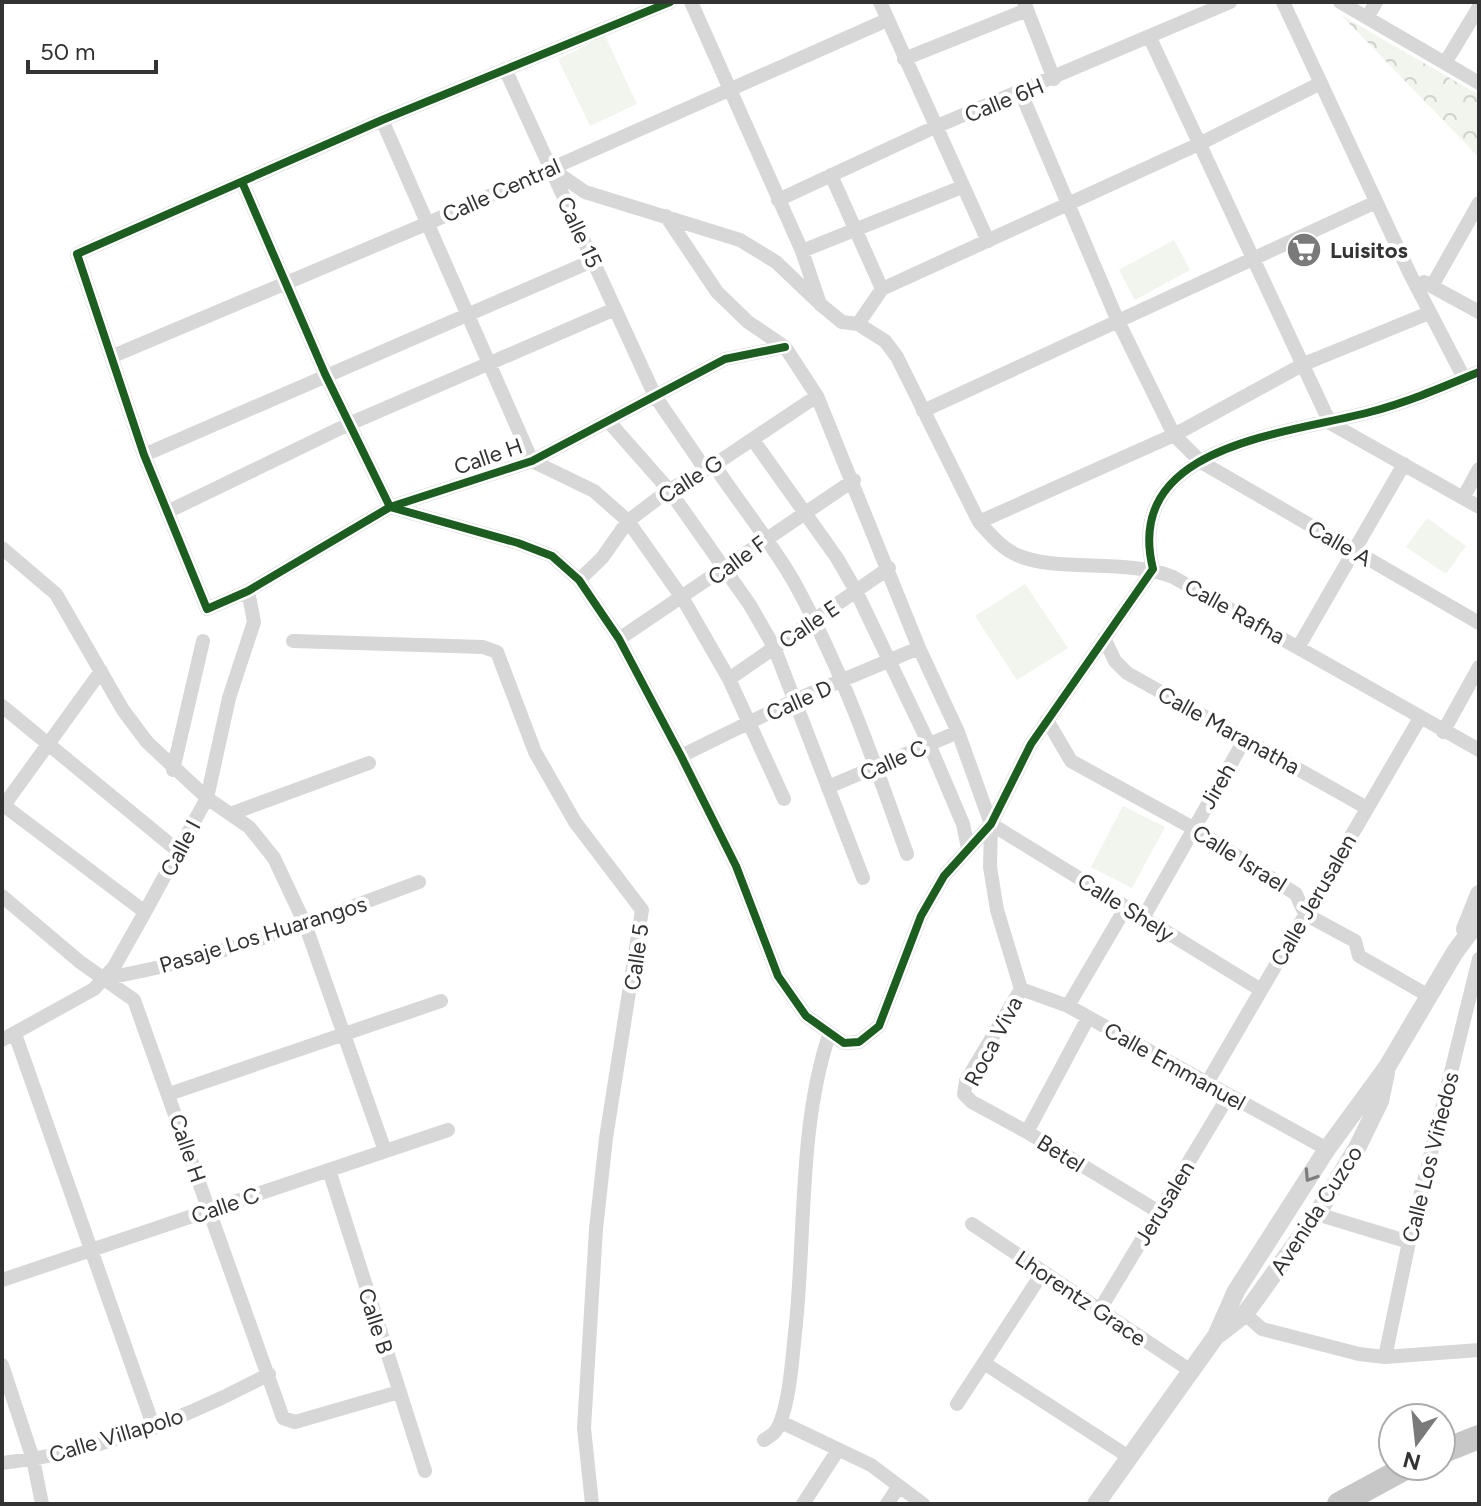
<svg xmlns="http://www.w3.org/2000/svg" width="1481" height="1506" viewBox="0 0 1481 1506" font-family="Figtree,sans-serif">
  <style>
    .park { fill: url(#park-crowns) }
    .pitch { fill: #f1f5ed }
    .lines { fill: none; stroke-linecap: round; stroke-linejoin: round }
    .minor { stroke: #d7d7d7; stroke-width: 14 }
    .tertiary { stroke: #d7d7d7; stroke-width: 18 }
    .trunk { stroke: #c7c7c7; stroke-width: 24 }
    .cycleway-casing { stroke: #fff; stroke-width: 13 }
    .cycleway { stroke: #1b5e20; stroke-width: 8 }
    .oneway { stroke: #7d7d7d }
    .labels { text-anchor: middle; stroke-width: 8; stroke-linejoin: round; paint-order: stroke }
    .street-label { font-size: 22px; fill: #333; stroke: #fff }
    .poi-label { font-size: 22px; font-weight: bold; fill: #333; stroke: #fff; text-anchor: start }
  </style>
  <defs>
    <pattern id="park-crowns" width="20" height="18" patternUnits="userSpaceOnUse" patternTransform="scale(2)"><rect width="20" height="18" fill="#f1f5ed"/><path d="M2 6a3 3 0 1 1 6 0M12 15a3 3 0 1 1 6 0" fill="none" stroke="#cfd2cc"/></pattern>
  </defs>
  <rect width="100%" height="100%" fill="#fff"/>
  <!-- park -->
  <path class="park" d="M 1341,15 L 1479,95 L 1479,159 L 1470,148 Z"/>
  <!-- pitch -->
  <path class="pitch" d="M 605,36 L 637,104 L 590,126 L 558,59 Z
    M 1174,240 L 1190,270 L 1135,300 L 1119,270 Z
    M 1427,518 L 1466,546 L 1446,574 L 1406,547 Z
    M 1025,584 L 1068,648 L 1017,680 L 975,616 Z
    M 1123,806 L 1165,827 L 1132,888 L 1091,867 Z"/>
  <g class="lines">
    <!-- minor -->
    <path class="minor" d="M 670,2 L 382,120 L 77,254 L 144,455 L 207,609 L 248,591 L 390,507 L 532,461 L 725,359 L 785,347
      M 691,2 L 802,251 L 820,304 L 842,322 L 858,324 L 885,341 L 897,357 L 979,522 C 990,534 1001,548 1017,555 C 1057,573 1126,558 1173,577 L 1479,750
      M 880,2 L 988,241
      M 1024,2 L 1054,79
      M 1283,2 L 1410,274 L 1464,378
      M 1340,2 L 1479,83
      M 1367,18 L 1376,2
      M 1150,38 L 1330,423 L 1479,507
      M 904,59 L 1027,10
      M 1445,63 L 1479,7
      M 505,69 L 655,396 L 705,469
      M 1021,93 L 1117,319 L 1174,435 L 1201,462 L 1479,623
      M 382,120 L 532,461 L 594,491 L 628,521 L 683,599 L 729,679 L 784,799
      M 550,168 L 585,192 L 740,240 L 776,262 L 817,301
      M 831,175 L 882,289
      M 242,182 L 325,374 L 390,507 L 518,543 L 552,556 L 579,580 L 619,639 L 681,756 L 736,866 L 778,976 L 806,1016 L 844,1043 L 859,1042 L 879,1026 L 921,916 L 944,876 L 991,824 L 1031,744 L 1153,569 C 1122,444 1288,434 1370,412 C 1408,402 1443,387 1479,372
      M 778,200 L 935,127 L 1230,2
      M 666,216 L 717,292 L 748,322 L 785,347 L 817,396 L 919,648 L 958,732 L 991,824 L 990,867 L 997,910 L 1021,989
      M 802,251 L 962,187
      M 1424,282 L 1479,312
      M 1432,286 L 1479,203
      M 858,324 L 882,289 L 1199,144 L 1321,83
      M 113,356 L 426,224 L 887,20
      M 923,411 L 1376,202
      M 609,422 L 669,490 L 750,605 L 774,647 L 863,878
      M 753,440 L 837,558 L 856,591 L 929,744 L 963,824 L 968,848
      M 144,455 L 594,260
      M 714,465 C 740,504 771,542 794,582 C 842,669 874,761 907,854
      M 1463,498 L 1479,469
      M 167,512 L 349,424 L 615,309
      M 979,522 L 1174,435 L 1304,364 L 1429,313
      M 2,548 L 56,594 L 123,710 L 147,742 L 207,798 L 249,827 L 274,858 L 305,924 L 385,1151
      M 579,580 L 602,558 L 628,521 L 669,490 L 714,465 L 817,396
      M 1104,638 L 1115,661 L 1127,673 L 1367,808
      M 619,639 L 854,480
      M 293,641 L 483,647 L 497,652 L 535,752 L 575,822 L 642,910 L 606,1138 L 596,1229 L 584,1428 L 592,1504
      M 1299,646 L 1404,464
      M 729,679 L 889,568
      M 2,706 L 178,851
      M 1047,720 L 1071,761 L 1193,828 L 1296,894 L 1305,914 L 1355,941 L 1359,956 L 1429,996
      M 1443,732 L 1479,667
      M 681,756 L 795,700 L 919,648
      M 173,770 L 203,641
      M 828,787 L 958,732
      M 2,804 L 145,912
      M 2,808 L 101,671
      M 230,814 L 369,763
      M 991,824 L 1261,990
      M 2,896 L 80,962 L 134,1000 L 283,1418 L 295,1422 L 399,1392
      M 1143,918 L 1245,739
      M 105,978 C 213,960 317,920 419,882
      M 1021,989 L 966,1081 L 964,1094 L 972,1102 L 1027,1132 L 1159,1212
      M 1021,989 L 1068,1006 L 1327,1149
      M 1068,1006 L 1126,907
      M 15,1034 L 154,1428
      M 2,1040 L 94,989 L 114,967 L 145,912 L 207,798 L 229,698 L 254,622 L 248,591
      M 1207,1083 L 1420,718
      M 169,1094 L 441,1001
      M 1027,1132 L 1088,1018
      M 329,1170 L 425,1471
      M 1317,1214 L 1409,1242
      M 972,1224 L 1191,1371
      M 2,1280 L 448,1130
      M 1099,1311 L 1229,1095
      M 1245,1314 L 1262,1329 L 1359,1354 L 1385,1357 L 1479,1350
      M 1385,1357 L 1409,1242 L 1479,959
      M 984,1363 L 1129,1457
      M 2,1365 L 33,1459 L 42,1504
      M 957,1404 L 1043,1272
      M 781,1422 L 871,1465 L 923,1504
      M 764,1440 C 772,1435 776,1433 780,1423 C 790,1397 792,1361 795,1333 C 806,1236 798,1129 829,1035
      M 2,1463 C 96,1453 186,1419 269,1374
      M 803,1504 L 838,1450
      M 887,1504 L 899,1486"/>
    <!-- tertiary -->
    <path class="tertiary" d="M 1465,929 L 1479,894
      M 1219,1334 L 1245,1314 L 1317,1214 L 1358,1146 L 1380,1101 L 1386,1073
      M 1096,1504 L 1216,1336 L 1236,1291 L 1327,1149 L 1387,1067 L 1455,952 L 1479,920"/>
    <!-- trunk -->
    <path class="trunk" d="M 1441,1452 L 1479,1437
      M 1339,1504 L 1409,1466"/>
    <!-- cycleway casing -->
    <g class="cycleway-casing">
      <path id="cycleway" d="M 670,2 L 382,120 L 77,254 L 144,455 L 207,609 L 248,591 L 390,507 L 532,461 L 725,359 L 785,347
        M 242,182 L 325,374 L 390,507 L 518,543 L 552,556 L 579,580 L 619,639 L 681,756 L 736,866 L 778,976 L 806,1016 L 844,1043 L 859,1042 L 879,1026 L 921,916 L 944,876 L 991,824 L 1031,744 L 1153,569 C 1122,444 1288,434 1370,412 C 1408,402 1443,387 1479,372"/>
    </g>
    <!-- cycleway -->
    <use href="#cycleway" class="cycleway"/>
  </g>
  <!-- one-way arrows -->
  <defs><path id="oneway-chevron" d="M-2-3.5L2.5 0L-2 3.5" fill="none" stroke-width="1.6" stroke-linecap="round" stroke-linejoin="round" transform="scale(2)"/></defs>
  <use class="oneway" href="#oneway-chevron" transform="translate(1310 1176) rotate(123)"/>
  <!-- icons -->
  <defs>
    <g id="supermarket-disc" transform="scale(1.8)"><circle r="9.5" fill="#7a7a7a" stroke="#fff"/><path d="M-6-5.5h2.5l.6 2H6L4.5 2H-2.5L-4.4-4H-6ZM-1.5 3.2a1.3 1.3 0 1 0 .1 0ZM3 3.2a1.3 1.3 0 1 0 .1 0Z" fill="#fff"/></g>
  </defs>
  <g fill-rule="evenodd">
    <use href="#supermarket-disc" x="1304" y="250"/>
  </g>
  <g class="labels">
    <!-- street labels -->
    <g class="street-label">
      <text transform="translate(1004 100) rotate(-22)" y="8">Calle 6H</text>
      <text transform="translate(501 190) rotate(-24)" y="8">Calle Central</text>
      <text transform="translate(580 232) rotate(65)" y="8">Calle 15</text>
      <text transform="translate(488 456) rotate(-19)" y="8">Calle H</text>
      <text transform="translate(690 479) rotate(-32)" y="8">Calle G</text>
      <text transform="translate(1340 543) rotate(30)" y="8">Calle A</text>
      <text transform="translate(737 560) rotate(-36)" y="8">Calle F</text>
      <text transform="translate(1235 611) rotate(29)" y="8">Calle Rafha</text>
      <text transform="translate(809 624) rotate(-34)" y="8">Calle E</text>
      <text transform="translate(799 700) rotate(-24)" y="8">Calle D</text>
      <text transform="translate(1229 730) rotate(29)" y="8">Calle Maranatha</text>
      <text transform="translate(893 760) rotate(-24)" y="8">Calle C</text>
      <text transform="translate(1217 786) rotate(-60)" y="8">Jireh</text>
      <text transform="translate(180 848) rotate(-62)" y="8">Calle I</text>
      <text transform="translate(1240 858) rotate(32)" y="8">Calle Israel</text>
      <text transform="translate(1313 900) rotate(-60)" y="8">Calle Jerusalen</text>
      <text transform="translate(1126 907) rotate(32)" y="8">Calle Shely</text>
      <text transform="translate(263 934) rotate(-17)" y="8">Pasaje Los Huarangos</text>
      <text transform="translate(636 957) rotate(-82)" y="8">Calle 5</text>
      <text transform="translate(993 1041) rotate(-62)" y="8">Roca Viva</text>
      <text transform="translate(1175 1066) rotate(29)" y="8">Calle Emmanuel</text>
      <text transform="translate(188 1148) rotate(71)" y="8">Calle H</text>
      <text transform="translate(1061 1153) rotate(32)" y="8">Betel</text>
      <text transform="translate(1430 1157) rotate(-76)" y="8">Calle Los Viñedos</text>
      <text transform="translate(1164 1203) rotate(-59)" y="8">Jerusalen</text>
      <text transform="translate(225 1205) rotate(-19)" y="8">Calle C</text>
      <text transform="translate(1316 1210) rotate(-57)" y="8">Avenida Cuzco</text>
      <text transform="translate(1081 1298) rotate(34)" y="8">Lhorentz Grace</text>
      <text transform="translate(376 1321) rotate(72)" y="8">Calle B</text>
      <text transform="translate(116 1435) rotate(-17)" y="8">Calle Villapolo</text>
    </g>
    <!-- poi labels -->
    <g class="poi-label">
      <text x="1330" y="258">Luisitos</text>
    </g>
  </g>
  <!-- border -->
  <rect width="1481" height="1506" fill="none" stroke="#333333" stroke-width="8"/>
  <!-- north arrow -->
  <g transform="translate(1417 1442) rotate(195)"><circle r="38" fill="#ffffff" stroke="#adadad" stroke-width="2"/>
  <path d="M0-6L14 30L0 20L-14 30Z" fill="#7a7a7a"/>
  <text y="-12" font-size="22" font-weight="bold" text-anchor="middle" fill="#333333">N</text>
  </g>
  <!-- scale -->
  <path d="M28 60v12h128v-12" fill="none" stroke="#333333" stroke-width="4"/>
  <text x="40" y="60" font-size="24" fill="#333333" stroke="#ffffff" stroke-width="6" paint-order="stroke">50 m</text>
</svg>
